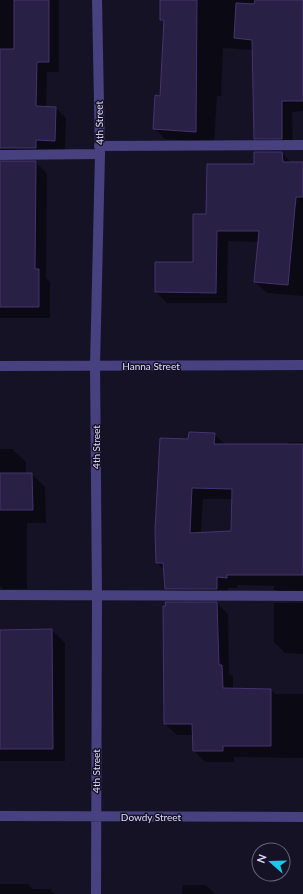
<svg xmlns="http://www.w3.org/2000/svg" width="303" height="894" viewBox="0 0 303 894" font-family="Lato,sans-serif">
  <style>
    .shadow { fill: #0007; fill-rule: evenodd }
    .building { fill: #292045; stroke: #43346f; fill-rule: evenodd }
    .lines { fill: none; stroke-linecap: round; stroke-linejoin: round }
    .service { stroke: #474180; stroke-width: 10 }
    .minor { stroke: #474180; stroke-width: 10 }
    .labels { text-anchor: middle; stroke-width: 3; stroke-linejoin: round; paint-order: stroke }
    .street-label { font-size: 10px; fill: #e0dafb; stroke: #161226 }
  </style>
  <rect width="100%" height="100%" fill="#161226"/>
  <!-- shadow -->
  <path class="shadow" d="M 0,0 L 59,0 L 59,72 L 47,72 L 46,107 L 56,108 L 66,118 L 65,151 L 11,159 L 0,148 L 2,113 L 0,111 Z
    M 161,0 L 303,0 L 303,111 L 292,112 L 293,149 L 266,149 L 255,138 L 253,50 L 223,48 L 221,96 L 217,96 L 214,143 L 165,139 L 154,128 L 161,97 L 165,23 L 161,19 Z
    M 282,153 L 292,163 L 303,163 L 303,296 L 267,293 L 255,282 L 259,242 L 228,241 L 227,303 L 167,303 L 156,292 L 194,263 L 207,215 L 255,165 Z
    M 0,162 L 36,162 L 47,174 L 46,278 L 50,282 L 50,318 L 0,318 Z
    M 214,434 L 226,445 L 288,445 L 288,442 L 303,442 L 303,601 L 285,600 L 274,589 L 274,586 L 237,585 L 237,588 L 228,588 L 228,600 L 177,600 L 166,589 L 165,571 L 157,563 L 189,440 ZM 203,499 L 233,499 L 232,532 L 201,533 Z
    M 0,449 L 12,449 L 26,462 L 26,474 L 32,474 L 45,487 L 46,523 L 27,523 L 27,589 L 3,589 L 0,586 Z
    M 217,603 L 228,614 L 229,673 L 233,677 L 233,689 L 271,690 L 275,694 L 303,694 L 303,758 L 234,757 L 234,762 L 205,762 L 194,751 L 193,735 L 177,735 L 165,724 L 164,607 Z
    M 274,603 L 303,603 L 303,654 L 285,653 L 274,642 Z
    M 52,630 L 65,643 L 65,761 L 0,761 L 0,678 Z
    M 0,884 L 28,884 L 33,889 L 50,889 L 55,894 L 0,894 Z
    M 183,885 L 206,885 L 215,894 L 182,894 Z"/>
  <!-- building -->
  <path class="building" d="M 14,0 L 49,0 L 49,62 L 37,62 L 36,106 L 56,107 L 55,141 L 36,140 L 36,148 L 0,148 L 0,49 L 14,49 Z
    M 160,0 L 197,0 L 196,132 L 153,129 L 155,95 L 160,96 L 164,20 L 160,20 Z
    M 255,0 L 303,0 L 303,101 L 282,101 L 282,139 L 254,139 L 252,40 L 234,38 L 236,3 L 254,4 Z
    M 254,152 L 282,152 L 283,162 L 303,162 L 303,197 L 296,197 L 288,285 L 254,282 L 259,231 L 217,231 L 216,293 L 155,292 L 155,262 L 193,262 L 193,214 L 206,214 L 207,164 L 254,164 Z
    M 0,161 L 36,161 L 35,269 L 39,269 L 39,307 L 0,307 Z
    M 189,432 L 215,433 L 214,444 L 303,444 L 303,575 L 227,575 L 227,578 L 217,577 L 217,589 L 165,589 L 163,563 L 156,563 L 155,530 L 160,438 L 188,439 ZM 192,488 L 232,489 L 231,531 L 190,533 Z
    M 0,473 L 32,473 L 33,510 L 0,510 Z
    M 165,602 L 217,602 L 219,665 L 222,665 L 223,688 L 271,689 L 271,746 L 223,746 L 223,751 L 193,751 L 192,724 L 164,724 L 163,606 L 166,606 Z
    M 52,629 L 53,749 L 0,749 L 0,630 Z"/>
  <g class="lines">
    <!-- service -->
    <path class="service" d="M 99,146 L 303,145
      M 0,155 L 100,154
      M 0,595 L 303,596"/>
    <!-- minor -->
    <path class="minor" d="M 0,366 L 303,365
      M 0,816 L 303,817
      M 96,894 L 97,595 L 95,366 L 100,154 L 97,0"/>
  </g>
  <g class="labels">
    <!-- street labels -->
    <g class="street-label">
      <text transform="translate(99 123) rotate(-91)" y="4">4th Street</text>
      <text x="151" y="370">Hanna Street</text>
      <text transform="translate(96 447) rotate(-90)" y="4">4th Street</text>
      <text transform="translate(96 771) rotate(-90)" y="4">4th Street</text>
      <text x="151" y="821">Dowdy Street</text>
    </g>
  </g>
  <!-- north arrow -->
  <g transform="translate(271 862) rotate(290)"><circle r="19" fill="#161226" stroke="#67627b"/>
  <path d="M0-3L7 15L0 10L-7 15Z" fill="#19c9e9"/>
  <text y="-6" font-size="11" font-weight="bold" text-anchor="middle" fill="#e0dafb">N</text>
  </g>
</svg>
